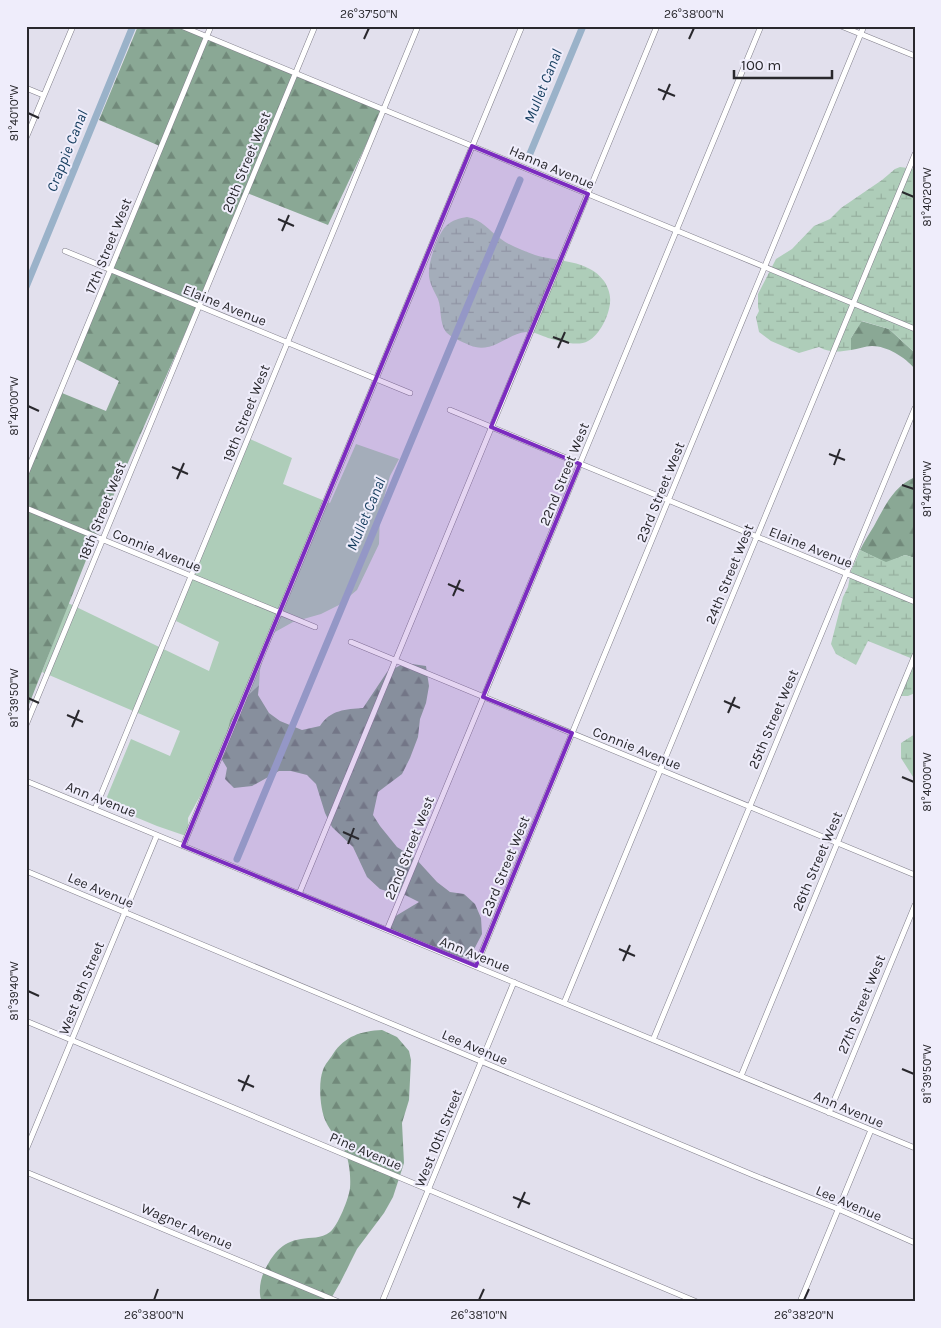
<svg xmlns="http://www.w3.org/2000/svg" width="941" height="1328" viewBox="0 0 941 1328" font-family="Karla,sans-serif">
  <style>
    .green { fill: #aecdb9 }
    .forest { fill: url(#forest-firs) }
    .wetland { fill: url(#wetland-marsh) }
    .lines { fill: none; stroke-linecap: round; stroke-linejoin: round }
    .canal { stroke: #9ab2c9; stroke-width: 7 }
    .street-casing { stroke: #817f8b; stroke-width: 6 }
    .street { stroke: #fff; stroke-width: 5 }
    .marked { fill: #7b2cbf; fill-opacity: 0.2; stroke: #7b2cbf; stroke-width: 4; stroke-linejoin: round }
    .ticks { fill: none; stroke: #29282d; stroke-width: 2 }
    .labels { text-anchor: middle; stroke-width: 4; stroke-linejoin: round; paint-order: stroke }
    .street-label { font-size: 14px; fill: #29282d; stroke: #efedfb }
    .water-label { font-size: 15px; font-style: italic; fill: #163e5f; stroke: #efedfb }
    .neatline { fill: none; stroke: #29282d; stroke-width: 2 }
    .ticks-label { font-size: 12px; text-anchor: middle; fill: #29282d }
  </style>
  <defs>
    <pattern id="forest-firs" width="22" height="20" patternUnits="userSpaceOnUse" patternTransform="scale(1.25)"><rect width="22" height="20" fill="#8aa895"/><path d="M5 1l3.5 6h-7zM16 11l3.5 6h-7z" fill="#71897a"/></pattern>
    <pattern id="wetland-marsh" width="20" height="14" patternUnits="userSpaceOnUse" patternTransform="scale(1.25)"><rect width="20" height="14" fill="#aecdb9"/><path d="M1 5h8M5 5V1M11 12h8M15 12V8" fill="none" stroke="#96b09f"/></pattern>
  </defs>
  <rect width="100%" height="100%" fill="#e2e0ed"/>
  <!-- green -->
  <path class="green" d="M 250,439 L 292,458 L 283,484 L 330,503 L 356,444 L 399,459 L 390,476 L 380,512 L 379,544 L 357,590 L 339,605 L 321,614 L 293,622 L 275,632 L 267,644 L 260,670 L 259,685 L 240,703 L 230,720 L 221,758 L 188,818 L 189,837 L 157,826 L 104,804 L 131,739 L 170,756 L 180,731 L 42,672 L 68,603 L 209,671 L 219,642 L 176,621 L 193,575 Z"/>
  <!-- forest -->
  <path class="forest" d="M 138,26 L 177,26 L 382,111 L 328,225 L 247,193 L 96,535 L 26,712 L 26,477 L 37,447 L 62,393 L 106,411 L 119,381 L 72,357 L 162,147 L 99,120 Z
    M 861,321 L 889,329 L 915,353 L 915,369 C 905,357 887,346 872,346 C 865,346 858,349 851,350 L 851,338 Z
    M 915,477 L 915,558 L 905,555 L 886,563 L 860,550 C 864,542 869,534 874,526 C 885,506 893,487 915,477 Z
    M 405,663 L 426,666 L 429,686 L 426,703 L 420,719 L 418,737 L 410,758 L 402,774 L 378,792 L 373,815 L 380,826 L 397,847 L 416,859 L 437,882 L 450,892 L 464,894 L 475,904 L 481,918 L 482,934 L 469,959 L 463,957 L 460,958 L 385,929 L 394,917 L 419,902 L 401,893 L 389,892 L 380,889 L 367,877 L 353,847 L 332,827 L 325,813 L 316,784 L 307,775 L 291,771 L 279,771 L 252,786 L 234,788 L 225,779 L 227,768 L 221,758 L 230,720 L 240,703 L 259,685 L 258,695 L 269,713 L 280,721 L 302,730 L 320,726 C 330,710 346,709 363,708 L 387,672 Z
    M 382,1030 L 397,1037 L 409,1051 L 411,1060 L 409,1100 L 402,1123 L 404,1163 L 393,1197 L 384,1213 L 357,1249 L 340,1283 L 329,1302 L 262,1302 C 258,1294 260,1280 264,1272 C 272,1255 281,1242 301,1239 C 311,1237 321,1239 330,1232 C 338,1226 349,1198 350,1188 C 351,1175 349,1158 343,1147 C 338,1138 330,1131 326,1122 C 320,1110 318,1082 323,1070 C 325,1064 330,1059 333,1054 C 345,1036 361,1031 382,1030 Z"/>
  <!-- wetland -->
  <path class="wetland" d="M 900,167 L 915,169 L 915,353 L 889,329 L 862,321 L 851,338 L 851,350 C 839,352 830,353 819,347 L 799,353 L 771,341 L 759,332 L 756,317 L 759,311 L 758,307 L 758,294 L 776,259 L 792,249 L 814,226 L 830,219 L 841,208 L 882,180 L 895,169 Z
    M 467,217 C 482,219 489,231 501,239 C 510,246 524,251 535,255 C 557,262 588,259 604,281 C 608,287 611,295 610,303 C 609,315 600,335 588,341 C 578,347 559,341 548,338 C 542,336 533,331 526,332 C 506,334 492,355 469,345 C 463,342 450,337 446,332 C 439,322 442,310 438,299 C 434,290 428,282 429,271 C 429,260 438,234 446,226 C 452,220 460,218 467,217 Z
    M 860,550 L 886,562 L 905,555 L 915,558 L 915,693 L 908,696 L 899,696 L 913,659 L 868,641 L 856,665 L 836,654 L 831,644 L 843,597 L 848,587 L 851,571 Z
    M 915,734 L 915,780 L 901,758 L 901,743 Z"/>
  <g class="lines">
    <!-- canal -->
    <path class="canal" d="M 529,156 L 583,26
      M 26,287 L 133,26
      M 237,859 L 520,180"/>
    <!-- street casing -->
    <g class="street-casing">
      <path id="street" d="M 181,26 L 915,329
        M 841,26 L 915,56
        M 26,88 L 43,95
        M 26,138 L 73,26
        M 65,251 L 410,393
        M 450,410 L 915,602
        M 26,474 L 211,26
        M 26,508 L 315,627
        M 351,642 L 915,875
        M 26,725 L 315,26
        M 26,781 L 915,1148
        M 95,809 L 418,26
        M 183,846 L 522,26
        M 26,871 L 753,1175 L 838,1209 L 915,1243
        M 299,894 L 657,26
        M 387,930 L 761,26
        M 476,966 L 864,26
        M 564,1003 L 915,154
        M 26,1021 L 697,1302
        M 653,1040 L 915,408
        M 741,1076 L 915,655
        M 829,1113 L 915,905
        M 26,1150 L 157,835
        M 26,1172 L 339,1302
        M 382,1302 L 514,982
        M 800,1302 L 871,1130"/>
    </g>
    <!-- street -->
    <use href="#street" class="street"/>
  </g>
  <!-- marked area -->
  <path class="marked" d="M 472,146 L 588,194 L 491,427 L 580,464 L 483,697 L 572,733 L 476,966 L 183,846 Z"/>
  <!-- ticks -->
  <path class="ticks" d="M 364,39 L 369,28M 689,39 L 694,28M 658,89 L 675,96M 663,100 L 670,84M 28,113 L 39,118M 902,192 L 914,197M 278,219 L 294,226M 282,231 L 289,215M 553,337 L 569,343M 558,348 L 565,332M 28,406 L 39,411M 829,454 L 845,460M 834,465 L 840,449M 172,467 L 188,474M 177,479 L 184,463M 902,485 L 914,489M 448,584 L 464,591M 453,596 L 460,580M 28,698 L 39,703M 724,701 L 740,708M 728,713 L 735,697M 67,715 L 83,722M 72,727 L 79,710M 902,777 L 914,782M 343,832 L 359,839M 348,844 L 354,828M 619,949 L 635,956M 623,961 L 630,945M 28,991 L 39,996M 902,1069 L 914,1074M 238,1080 L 254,1087M 242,1091 L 249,1075M 513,1197 L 530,1204M 518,1208 L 525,1192M 154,1300 L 158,1289M 479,1300 L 484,1289M 804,1300 L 809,1289"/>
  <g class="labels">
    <!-- street labels -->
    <g class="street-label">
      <text transform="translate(246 162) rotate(-68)" y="5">20th Street West</text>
      <text transform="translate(552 167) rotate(23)" y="5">Hanna Avenue</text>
      <text transform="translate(108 246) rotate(-68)" y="5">17th Street West</text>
      <text transform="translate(225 305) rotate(22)" y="5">Elaine Avenue</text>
      <text transform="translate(246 413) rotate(-68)" y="5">19th Street West</text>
      <text transform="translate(564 474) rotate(-68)" y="5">22nd Street West</text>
      <text transform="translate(660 492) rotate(-68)" y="5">23rd Street West</text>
      <text transform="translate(102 511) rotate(-68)" y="5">18th Street West</text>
      <text transform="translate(811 547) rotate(22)" y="5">Elaine Avenue</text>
      <text transform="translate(157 550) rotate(22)" y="5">Connie Avenue</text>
      <text transform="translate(729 574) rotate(-68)" y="5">24th Street West</text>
      <text transform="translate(773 719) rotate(-67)" y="5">25th Street West</text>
      <text transform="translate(637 748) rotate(22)" y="5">Connie Avenue</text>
      <text transform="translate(101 799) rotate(22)" y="5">Ann Avenue</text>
      <text transform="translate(409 848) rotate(-68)" y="5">22nd Street West</text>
      <text transform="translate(817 861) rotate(-67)" y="5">26th Street West</text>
      <text transform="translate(505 866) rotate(-68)" y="5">23rd Street West</text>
      <text transform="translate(101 890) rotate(23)" y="5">Lee Avenue</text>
      <text transform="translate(475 954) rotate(22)" y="5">Ann Avenue</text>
      <text transform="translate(81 988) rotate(-68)" y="5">West 9th Street</text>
      <text transform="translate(861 1004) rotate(-68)" y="5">27th Street West</text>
      <text transform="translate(475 1047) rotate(23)" y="5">Lee Avenue</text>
      <text transform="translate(849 1109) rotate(23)" y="5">Ann Avenue</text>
      <text transform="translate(438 1138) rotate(-68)" y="5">West 10th Street</text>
      <text transform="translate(366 1151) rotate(23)" y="5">Pine Avenue</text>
      <text transform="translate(849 1203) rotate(23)" y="5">Lee Avenue</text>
      <text transform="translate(187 1226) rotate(23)" y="5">Wagner Avenue</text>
    </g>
    <!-- water labels -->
    <g class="water-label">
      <text transform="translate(543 86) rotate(-68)" y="5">Mullet Canal</text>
      <text transform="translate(67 151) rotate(-68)" y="5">Crappie Canal</text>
      <text transform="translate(366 514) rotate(-67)" y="5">Mullet Canal</text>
    </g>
  </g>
  <!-- border -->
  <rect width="941" height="1328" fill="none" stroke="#efedfb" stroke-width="55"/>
  <!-- scale -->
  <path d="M734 70v8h98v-8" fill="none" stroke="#29282d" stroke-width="2.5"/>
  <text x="741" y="70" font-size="15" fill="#29282d" stroke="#efedfb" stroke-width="4" paint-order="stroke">100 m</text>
  <rect x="28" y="28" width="886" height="1272" class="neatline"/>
  <g class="ticks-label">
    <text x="369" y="18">26°37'50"N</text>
    <text x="694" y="18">26°38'00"N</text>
    <text transform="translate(14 113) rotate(-90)" y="4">81°40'10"W</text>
    <text transform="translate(927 197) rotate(-90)" y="4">81°40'20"W</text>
    <text transform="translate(14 406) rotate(-90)" y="4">81°40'00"W</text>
    <text transform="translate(927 489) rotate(-90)" y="4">81°40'10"W</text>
    <text transform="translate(14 698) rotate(-90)" y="4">81°39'50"W</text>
    <text transform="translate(927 782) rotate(-90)" y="4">81°40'00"W</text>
    <text transform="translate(14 991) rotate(-90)" y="4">81°39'40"W</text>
    <text transform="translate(927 1074) rotate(-90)" y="4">81°39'50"W</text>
    <text x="154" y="1319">26°38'00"N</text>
    <text x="479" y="1319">26°38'10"N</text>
    <text x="804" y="1319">26°38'20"N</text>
  </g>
</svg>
